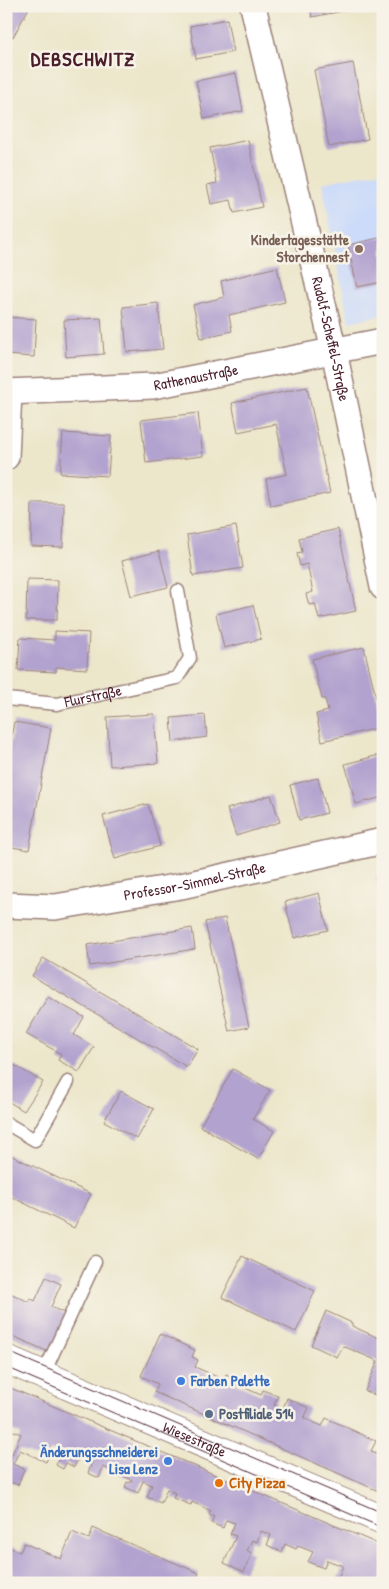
<svg xmlns="http://www.w3.org/2000/svg" width="389" height="1589" viewBox="0 0 389 1589" font-family="'Patrick Hand',sans-serif">
  <style>
    .built { fill: #ccdbf9 }
    .building { fill: #b2a2cf }
    .lines { fill: none; stroke-linecap: round; stroke-linejoin: round }
    .service-casing { stroke: #9b827a; stroke-width: 15 }
    .minor-casing { stroke: #9b827a; stroke-width: 28 }
    .tertiary-casing { stroke: #9b827a; stroke-width: 30 }
    .service { stroke: #fff; stroke-width: 12 }
    .minor { stroke: #fff; stroke-width: 25 }
    .tertiary { stroke: #fff; stroke-width: 28 }
    .tram { stroke: #4a1f2b; stroke-width: 1 }
    .education-dot { fill: #8d6e63; stroke: #f7f3e8; stroke-width: 2 }
    .shop-dot { fill: #3f7fe0; stroke: #f7f3e8; stroke-width: 2 }
    .service-dot { fill: #5c6f8a; stroke: #f7f3e8; stroke-width: 2 }
    .food-dot { fill: #e8710a; stroke: #f7f3e8; stroke-width: 2 }
    .labels { text-anchor: middle; stroke-width: 5; stroke-linejoin: round; paint-order: stroke }
    .education-label { font-size: 15px; font-weight: bold; fill: #785e54; stroke: #f7f3e8; text-anchor: end }
    .street-label { font-size: 15px; fill: #4a1f2b; stroke: #f7f3e8 }
    .shop-label { font-size: 15px; font-weight: bold; fill: #366cbe; stroke: #f7f3e8; text-anchor: start }
    .service-label { font-size: 15px; font-weight: bold; fill: #4e5e75; stroke: #f7f3e8; text-anchor: start }
    .food-label { font-size: 15px; font-weight: bold; fill: #c56008; stroke: #f7f3e8; text-anchor: start }
    .district-label { font-size: 20px; font-weight: bold; letter-spacing: 1px; fill: #4a1f2b; stroke: #f7f3e8 }
  </style>
  <rect width="100%" height="100%" fill="#f7f3e8"/>
  <filter id="ink" filterUnits="userSpaceOnUse"><feTurbulence type="fractalNoise" baseFrequency=".02" numOctaves="2"/><feDisplacementMap in="SourceGraphic" scale="10" xChannelSelector="R" yChannelSelector="G"/><feConvolveMatrix kernelMatrix="1 2 1 2 8 2 1 2 1" color-interpolation-filters="sRGB"/></filter>
  <filter id="wash" filterUnits="userSpaceOnUse"><feTurbulence type="fractalNoise" baseFrequency=".0096" numOctaves="4" result="noise"/><feDisplacementMap in="SourceGraphic" scale="20" xChannelSelector="R" yChannelSelector="G"/><feGaussianBlur stdDeviation="1.12" result="paint"/><feColorMatrix in="noise" values="0 0 0 0 0 0 0 0 0 0 0 0 0 0 0 0 0 1.4 0 .05"/><feComposite in="paint" operator="in"/></filter>
  <g filter="url(#wash)">
    <rect width="100%" height="100%" fill="#ece6ca"/>
    <!-- built -->
    <path class="built" d="M 383,171 L 383,315 L 349,322 L 322,183 Z"/>
    <g id="blocks">
      <!-- building -->
      <path class="building" d="M 6,6 L 30,6 L 13,37 L 6,33 Z
        M 310,6 L 364,6 L 364,7 L 312,17 Z
        M 227,19 L 233,52 L 196,59 L 190,26 Z
        M 353,63 L 368,139 L 329,147 L 314,70 Z
        M 236,73 L 243,111 L 204,119 L 196,81 Z
        M 248,140 L 262,207 L 234,213 L 231,200 L 211,204 L 207,185 L 217,183 L 210,148 Z
        M 383,237 L 383,282 L 357,287 L 348,245 Z
        M 277,267 L 285,302 L 229,315 L 232,331 L 201,338 L 193,305 L 224,297 L 221,281 Z
        M 158,303 L 163,349 L 127,352 L 123,307 Z
        M 6,317 L 36,319 L 34,357 L 6,355 Z
        M 101,318 L 104,354 L 66,357 L 64,320 Z
        M 307,387 L 330,493 L 271,506 L 266,479 L 287,474 L 276,424 L 238,432 L 232,403 Z
        M 198,413 L 203,456 L 146,463 L 141,420 Z
        M 63,433 L 111,436 L 108,476 L 60,473 Z
        M 32,503 L 64,503 L 63,547 L 31,546 Z
        M 236,526 L 243,568 L 193,576 L 187,535 Z
        M 338,529 L 356,611 L 319,619 L 315,604 L 309,605 L 306,594 L 313,592 L 307,564 L 300,566 L 297,553 L 302,552 L 299,538 Z
        M 159,551 L 168,587 L 131,596 L 122,561 Z
        M 27,579 L 58,580 L 57,620 L 26,620 Z
        M 253,605 L 261,639 L 224,648 L 216,614 Z
        M 55,631 L 89,633 L 87,669 L 56,667 L 56,672 L 18,670 L 20,638 L 55,640 Z
        M 364,647 L 383,727 L 322,741 L 316,714 L 328,711 L 325,699 L 322,699 L 312,659 Z
        M 154,714 L 158,763 L 110,766 L 107,717 Z
        M 205,715 L 207,737 L 173,742 L 171,718 Z
        M 14,722 L 51,728 L 29,850 L 6,846 L 6,767 Z
        M 383,754 L 383,797 L 356,804 L 345,764 Z
        M 318,778 L 327,813 L 299,820 L 290,785 Z
        M 271,795 L 280,822 L 236,836 L 227,809 Z
        M 148,804 L 160,846 L 115,859 L 103,816 Z
        M 383,876 L 383,904 L 382,904 L 376,878 Z
        M 319,893 L 328,930 L 294,938 L 285,902 Z
        M 225,918 L 249,1027 L 229,1031 L 205,922 Z
        M 192,928 L 195,949 L 90,966 L 87,945 Z
        M 43,958 L 198,1049 L 187,1067 L 32,976 Z
        M 48,997 L 84,1017 L 74,1035 L 94,1047 L 79,1072 L 58,1060 L 61,1054 L 26,1034 Z
        M 14,1065 L 43,1082 L 24,1111 L 6,1100 L 6,1077 Z
        M 233,1069 L 270,1090 L 253,1119 L 274,1131 L 258,1159 L 200,1126 Z
        M 121,1091 L 154,1109 L 137,1139 L 104,1121 Z
        M 6,1153 L 91,1194 L 74,1228 L 6,1194 Z
        M 242,1256 L 315,1291 L 296,1332 L 222,1297 Z
        M 46,1277 L 61,1284 L 51,1307 L 68,1315 L 51,1353 L 6,1333 L 6,1291 L 29,1302 L 30,1298 L 35,1301 Z
        M 326,1311 L 352,1323 L 352,1326 L 383,1340 L 383,1398 L 365,1391 L 378,1361 L 343,1346 L 337,1357 L 311,1345 Z
        M 160,1334 L 195,1350 L 192,1357 L 198,1360 L 195,1367 L 224,1380 L 226,1374 L 238,1380 L 236,1384 L 261,1395 L 263,1390 L 278,1396 L 274,1405 L 283,1409 L 287,1398 L 309,1408 L 304,1418 L 322,1426 L 326,1418 L 376,1441 L 371,1451 L 377,1453 L 383,1441 L 383,1493 L 154,1392 L 158,1384 L 141,1376 Z
        M 6,1386 L 383,1546 L 383,1571 L 378,1583 L 336,1583 L 343,1566 L 327,1560 L 324,1568 L 308,1562 L 313,1552 L 298,1546 L 296,1549 L 285,1544 L 282,1552 L 267,1545 L 271,1535 L 261,1531 L 257,1542 L 252,1540 L 247,1551 L 252,1553 L 244,1572 L 224,1563 L 236,1536 L 230,1534 L 235,1523 L 226,1520 L 223,1528 L 211,1523 L 214,1517 L 209,1515 L 211,1511 L 192,1502 L 191,1505 L 173,1498 L 175,1493 L 167,1489 L 161,1503 L 147,1497 L 152,1485 L 143,1481 L 138,1493 L 125,1487 L 127,1482 L 130,1483 L 132,1480 L 103,1467 L 99,1478 L 88,1473 L 92,1462 L 79,1457 L 74,1467 L 66,1463 L 63,1469 L 56,1465 L 61,1454 L 51,1450 L 46,1462 L 20,1450 L 13,1464 L 24,1469 L 18,1485 L 6,1480 L 6,1467 L 21,1434 L 6,1428 Z
        M 93,1528 L 199,1573 L 194,1583 L 6,1583 L 6,1546 L 20,1552 L 24,1543 L 61,1559 L 72,1532 L 89,1539 Z
        M 242,1577 L 256,1583 L 239,1583 Z"/>
    </g>
  </g>
  <g filter="url(#ink)">
    <use href="#blocks" fill-opacity="0" stroke="#9b827a" stroke-width="1"/>
    <g class="lines">
      <!-- service casing -->
      <g class="service-casing">
        <g id="service">
          <path id="s1" d="M 6,699 L 57,704 L 177,678 L 190,658 L 178,591"/>
          <path d="M 6,1123 L 35,1140 L 68,1082"/>
          <path d="M 43,1375 L 95,1262"/>
        </g>
      </g>
      <!-- minor casing -->
      <g class="minor-casing">
        <g id="minor">
          <path id="s2" d="M 253,6 L 334,351 L 383,587"/>
          <path id="s3" d="M 6,392 L 153,386 L 383,341"/>
          <path d="M 6,457 L 9,393"/>
          <path id="s4" d="M 6,905 L 55,907 L 181,886 L 383,841"/>
        </g>
      </g>
      <!-- tertiary casing -->
      <g class="tertiary-casing">
        <g id="tertiary">
          <path id="s5" d="M 6,1359 L 383,1520"/>
        </g>
      </g>
      <!-- service -->
      <use href="#service" class="service"/>
      <!-- minor -->
      <use href="#minor" class="minor"/>
      <!-- tertiary -->
      <use href="#tertiary" class="tertiary"/>
      <!-- tram -->
      <path class="tram" d="M 6,1351 L 383,1513
        M 6,1367 L 383,1528"/>
    </g>
  </g>
  <!-- markers -->
  <circle class="education-dot" cx="359" cy="249" r="5"/>
  <g class="shop-dot">
    <circle cx="181" cy="1381" r="5"/>
    <circle cx="168" cy="1461" r="5"/>
  </g>
  <circle class="service-dot" cx="209" cy="1414" r="5"/>
  <circle class="food-dot" cx="219" cy="1483" r="5"/>
  <g class="labels">
    <!-- education labels -->
    <g class="education-label">
      <text x="349" y="245">Kindertagesstätte<tspan x="349" dy="17">Storchennest</tspan></text>
    </g>
    <!-- street labels -->
    <g class="street-label">
      <text dy="5" stroke="none"><textPath href="#s2" startOffset="342">Rudolf-Scheffel-Straße</textPath></text>
      <text dy="5" stroke="none"><textPath href="#s3" startOffset="191">Rathenaustraße</textPath></text>
      <text dy="5" stroke="none"><textPath href="#s1" startOffset="88">Flurstraße</textPath></text>
      <text dy="5" stroke="none"><textPath href="#s4" startOffset="191">Professor-Simmel-Straße</textPath></text>
      <text dy="5" stroke="none"><textPath href="#s5" startOffset="205">Wiesestraße</textPath></text>
    </g>
    <!-- shop labels -->
    <g class="shop-label">
      <text x="191" y="1386">Farben Palette</text>
      <text x="158" y="1457" text-anchor="end">Änderungsschneiderei<tspan x="158" dy="17">Lisa Lenz</tspan></text>
    </g>
    <!-- service labels -->
    <g class="service-label">
      <text x="219" y="1419">Postfiliale 514</text>
    </g>
    <!-- food labels -->
    <g class="food-label">
      <text x="229" y="1488">City Pizza</text>
    </g>
    <!-- district labels -->
    <g class="district-label">
      <text x="83" y="66">DEBSCHWITZ</text>
    </g>
  </g>
  <!-- margin -->
  <rect width="389" height="1589" fill="none" stroke="#f7f3e8" stroke-width="25"/>
</svg>
